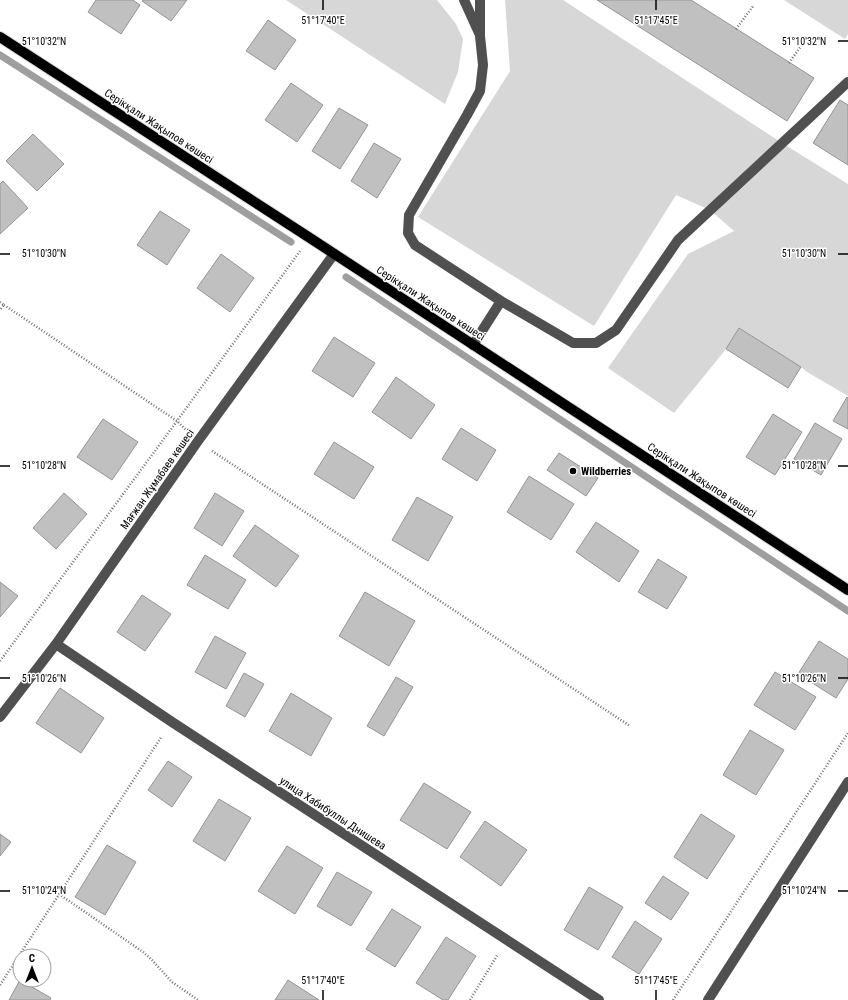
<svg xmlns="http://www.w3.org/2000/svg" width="848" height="1000" viewBox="0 0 848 1000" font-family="'Roboto Condensed',sans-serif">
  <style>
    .green { fill: #d7d7d7 }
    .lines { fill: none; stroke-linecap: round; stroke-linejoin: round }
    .stream { stroke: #9e9e9e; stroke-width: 7 }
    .building { fill: #c0c0c0; stroke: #949494 }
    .major-casing { stroke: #dbdbdb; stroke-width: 12 }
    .path { stroke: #727272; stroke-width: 2.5; stroke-dasharray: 1 2; stroke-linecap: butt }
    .minor { stroke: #505050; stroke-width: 10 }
    .major { stroke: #000; stroke-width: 10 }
    .ticks { fill: none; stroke: #000; stroke-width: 1.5 }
    .poi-dot { fill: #000; stroke: #fff; stroke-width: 1.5 }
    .labels { text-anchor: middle; stroke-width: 3; stroke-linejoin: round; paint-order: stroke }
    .street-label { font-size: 11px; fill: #000; stroke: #fff }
    .poi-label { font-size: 11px; font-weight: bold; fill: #000; stroke: #fff; text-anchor: start }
    .ticks-label { font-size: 10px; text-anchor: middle; fill: #000; stroke: #fff; stroke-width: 3; stroke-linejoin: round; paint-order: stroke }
  </style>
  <rect width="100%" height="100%" fill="#fff"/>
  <!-- green -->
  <path class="green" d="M 286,0 L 437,0 L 456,24 L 463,39 L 458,72 L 445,104 Z
    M 505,0 L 563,0 L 782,143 L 848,184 L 848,396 L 807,372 L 801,367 L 739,328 L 726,349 L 674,413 L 608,368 L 688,254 L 734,231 L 710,210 L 676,195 L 594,326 L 418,217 L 510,71 Z
    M 784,0 L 848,0 L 848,34 L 845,39 Z"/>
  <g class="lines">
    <!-- stream -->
    <path class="stream" d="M 0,55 L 291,242
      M 346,277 L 848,611"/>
  </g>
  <!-- building -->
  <path class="building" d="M 96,0 L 133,0 L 140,5 L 121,34 L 88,12 Z
    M 143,0 L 187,0 L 171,21 L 142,1 Z
    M 597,0 L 691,0 L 814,78 L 787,121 Z
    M 268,20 L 296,40 L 275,70 L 246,51 Z
    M 291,83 L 323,105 L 297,142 L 265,120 Z
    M 840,100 L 848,105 L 848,165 L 813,143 Z
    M 339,108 L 368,125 L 340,169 L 312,151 Z
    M 33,134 L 64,164 L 37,191 L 6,161 Z
    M 374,143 L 401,159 L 377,198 L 351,181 Z
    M 3,181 L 28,208 L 0,234 L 0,184 Z
    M 160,211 L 190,230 L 167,265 L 137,245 Z
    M 221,254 L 254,278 L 230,312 L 197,288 Z
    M 739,328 L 801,367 L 788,388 L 726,349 Z
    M 334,337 L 375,363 L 353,397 L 312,371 Z
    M 396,377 L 435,405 L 411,439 L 372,412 Z
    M 847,397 L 848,398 L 848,429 L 833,421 Z
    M 773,414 L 802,432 L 775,475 L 746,457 Z
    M 103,419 L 138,442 L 112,480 L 77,457 Z
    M 815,423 L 842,439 L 821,475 L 794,459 Z
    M 461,428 L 496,450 L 477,481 L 442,459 Z
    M 334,442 L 374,467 L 354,499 L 314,474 Z
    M 559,453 L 598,478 L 586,496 L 547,470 Z
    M 529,476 L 574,504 L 551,540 L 507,512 Z
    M 64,493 L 87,514 L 56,549 L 33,528 Z
    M 215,493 L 244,511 L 222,546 L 194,528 Z
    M 417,497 L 453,517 L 428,561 L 392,540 Z
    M 596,522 L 639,551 L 619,582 L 576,552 Z
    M 255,525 L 299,556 L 276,587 L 233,556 Z
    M 205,555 L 246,580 L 228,609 L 187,585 Z
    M 658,559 L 687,577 L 667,609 L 638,592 Z
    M 0,582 L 18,596 L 0,617 Z
    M 365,592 L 415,621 L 389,666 L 339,636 Z
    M 142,595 L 171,614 L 145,651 L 117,632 Z
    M 215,636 L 246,653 L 226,689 L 195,672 Z
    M 819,641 L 848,659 L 848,679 L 836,698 L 798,674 Z
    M 775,672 L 816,697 L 795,730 L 754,705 Z
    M 244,673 L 264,684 L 245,717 L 226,706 Z
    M 396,677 L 413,687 L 384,736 L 367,726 Z
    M 60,688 L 104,718 L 81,753 L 36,723 Z
    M 291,693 L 332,718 L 311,756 L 269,731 Z
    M 750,730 L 784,750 L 756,795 L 723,775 Z
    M 168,761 L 192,777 L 172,807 L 148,790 Z
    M 424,783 L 471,812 L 447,849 L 400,820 Z
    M 219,799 L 251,818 L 225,861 L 193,841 Z
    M 701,814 L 735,836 L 707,879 L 674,857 Z
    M 485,821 L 527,850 L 501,886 L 460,857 Z
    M 0,834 L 11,842 L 0,856 Z
    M 107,845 L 136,862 L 105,915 L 75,897 Z
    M 287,846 L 323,868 L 295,914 L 258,891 Z
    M 337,872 L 372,892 L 351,926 L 317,906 Z
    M 663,876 L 689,893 L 671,920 L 645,903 Z
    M 589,887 L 623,907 L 598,950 L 564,930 Z
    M 392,909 L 421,927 L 395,967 L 366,949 Z
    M 635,921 L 662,939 L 639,974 L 612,957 Z
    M 446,937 L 476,956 L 448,1000 L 443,1000 L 416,983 Z
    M 20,980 L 51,998 L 50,1000 L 9,1000 Z
    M 288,980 L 319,1000 L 275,1000 Z"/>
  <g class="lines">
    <!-- major casing -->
    <g class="major-casing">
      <path id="major" d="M 0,37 L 310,238 L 848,590"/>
    </g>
    <!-- path -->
    <path class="path" d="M 736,29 L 754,5
      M 789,63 L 806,39
      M 0,302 L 4,305 L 0,310
      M 4,305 L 177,421 L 186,430
      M 212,451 L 630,726
      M 0,661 L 177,421 L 300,251
      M 59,894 L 143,952 L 152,960 L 172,982 L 198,1000
      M 0,985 L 162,736
      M 470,1000 L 498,954
      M 673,1000 L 848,733"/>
    <!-- minor -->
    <path class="minor" d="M 464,0 L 479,33
      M 501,301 L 573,343 L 596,343 L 616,330 L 678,240 L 848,82
      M 473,345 L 501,301 L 415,245 L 408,233 L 409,215 L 467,115 L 480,91 L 483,65 L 480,36 L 480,0
      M 56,644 L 172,722 L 599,1000
      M 0,717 L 56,644 L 198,441 L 334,254
      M 708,1000 L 848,782"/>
    <!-- major -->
    <use href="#major" class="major"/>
  </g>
  <!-- ticks -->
  <path class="ticks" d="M 323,0 L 323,10M 656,0 L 656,10M 0,41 L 10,41M 838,41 L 848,41M 0,254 L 10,254M 838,254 L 848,254M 0,466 L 10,466M 838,466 L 848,466M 0,678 L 10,678M 838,678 L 848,678M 0,891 L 10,891M 838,891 L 848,891M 323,990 L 323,1000M 656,990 L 656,1000"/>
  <!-- markers -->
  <circle class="poi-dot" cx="573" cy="471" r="4"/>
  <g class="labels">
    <!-- street labels -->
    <g class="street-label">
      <text transform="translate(159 126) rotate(33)" y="4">Серікқали Жақыпов көшесі</text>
      <text transform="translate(431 303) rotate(33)" y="4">Серікқали Жақыпов көшесі</text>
      <text transform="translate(157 479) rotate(-55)" y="4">Мағжан Жұмабаев көшесі</text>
      <text transform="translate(702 480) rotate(33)" y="4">Серікқали Жақыпов көшесі</text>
      <text transform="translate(333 813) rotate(33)" y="4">улица Хабибуллы Днишева</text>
    </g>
    <!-- poi labels -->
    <g class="poi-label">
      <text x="581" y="475">Wildberries</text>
    </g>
  </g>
  <g class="ticks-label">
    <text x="323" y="24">51°17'40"E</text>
    <text x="656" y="24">51°17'45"E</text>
    <text x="44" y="45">51°10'32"N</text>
    <text x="804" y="45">51°10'32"N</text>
    <text x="44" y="257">51°10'30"N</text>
    <text x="804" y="257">51°10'30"N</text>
    <text x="44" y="469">51°10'28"N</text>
    <text x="804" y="469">51°10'28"N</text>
    <text x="44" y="682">51°10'26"N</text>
    <text x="804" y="682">51°10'26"N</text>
    <text x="44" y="894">51°10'24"N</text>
    <text x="804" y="894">51°10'24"N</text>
    <text x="323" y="984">51°17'40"E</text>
    <text x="656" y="984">51°17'45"E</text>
  </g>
  <!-- north arrow -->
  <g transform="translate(32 968)"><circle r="19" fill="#ffffff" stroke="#999999"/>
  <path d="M0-3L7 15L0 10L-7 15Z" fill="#000000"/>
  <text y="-6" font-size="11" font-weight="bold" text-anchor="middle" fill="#000000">С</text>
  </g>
</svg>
